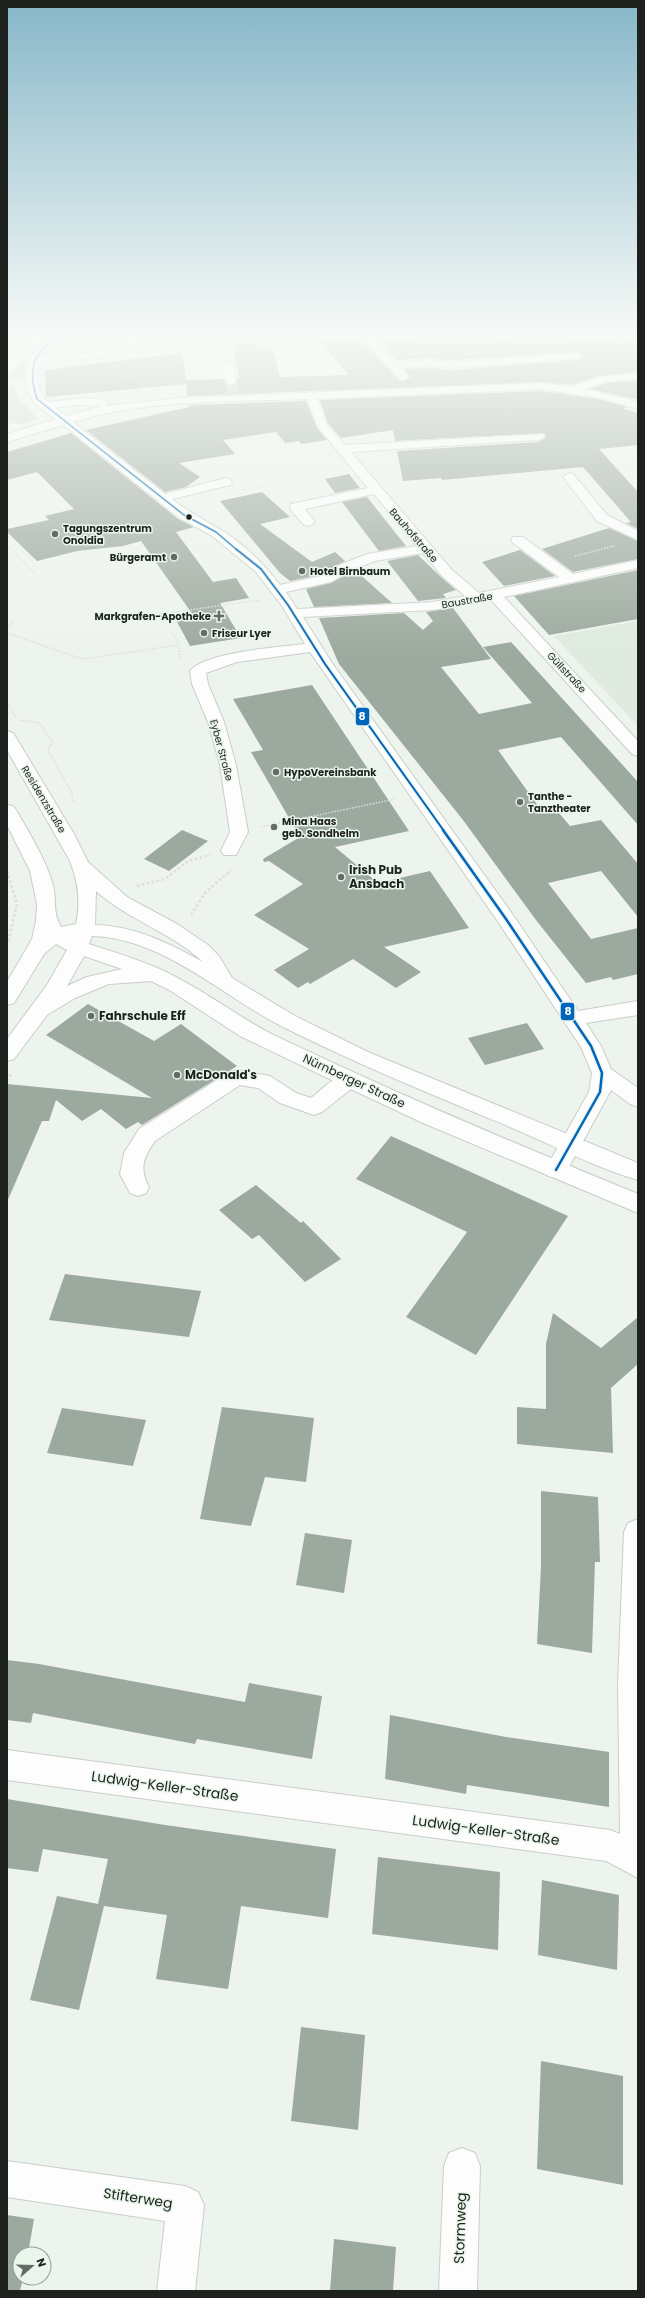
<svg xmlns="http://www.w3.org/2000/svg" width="645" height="2298" viewBox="0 0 645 2298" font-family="Poppins,sans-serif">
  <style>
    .built { fill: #dfebdf }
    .green { fill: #c8ddca }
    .building { fill: #9ca99e }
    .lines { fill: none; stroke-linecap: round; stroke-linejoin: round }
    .minor-tunnel { stroke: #c4c9c4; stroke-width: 12; stroke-dasharray: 12 6; stroke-linecap: butt }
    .minor-casing { stroke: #c9cec9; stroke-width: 2 }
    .major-casing { stroke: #c9cec9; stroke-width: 2 }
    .path-far1 { stroke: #dcdedc; stroke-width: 1.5; stroke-dasharray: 1.5 1.5; stroke-linecap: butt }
    .path { stroke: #dcdedc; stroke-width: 2.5; stroke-dasharray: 2.5 2.5; stroke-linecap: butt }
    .minor { fill: #fcfdfc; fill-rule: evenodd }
    .major { fill: #fcfdfc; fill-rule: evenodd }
    .bus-1-far2-casing { stroke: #eaf6eb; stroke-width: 3 }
    .bus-1-far1-casing { stroke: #eaf6eb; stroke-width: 4 }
    .bus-1-casing { stroke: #eaf6eb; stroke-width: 5 }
    .bus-1-far2 { stroke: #0065bd; stroke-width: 1.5 }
    .bus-1-far1 { stroke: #0065bd; stroke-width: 2 }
    .bus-1 { stroke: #0065bd; stroke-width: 2.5 }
    .bus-dot { fill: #1e221e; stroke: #eaf6eb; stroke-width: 1.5 }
    .poi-dot { fill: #666b66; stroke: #eaf6eb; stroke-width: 1.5 }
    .labels { text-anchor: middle; stroke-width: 3; stroke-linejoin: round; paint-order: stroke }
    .far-poi-label { font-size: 10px; font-weight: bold; fill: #1e221e; stroke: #eaf6eb; text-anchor: start }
    .far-street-label { font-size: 10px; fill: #1e221e; stroke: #eaf6eb }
    .poi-label { font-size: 12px; font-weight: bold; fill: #1e221e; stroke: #eaf6eb; text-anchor: start }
    .street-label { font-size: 12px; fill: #1e221e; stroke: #eaf6eb }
    .near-street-label { font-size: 14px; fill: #1e221e; stroke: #eaf6eb }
    .line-badge { stroke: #eaf6eb; stroke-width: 1.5 }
    .badge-label { font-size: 11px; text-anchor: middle; font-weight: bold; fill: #fff }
  </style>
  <rect width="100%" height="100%" fill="#edf3ed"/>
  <!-- built -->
  <path class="built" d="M 638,621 L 638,726 L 554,636 Z"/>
  <!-- green -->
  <path class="green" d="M 53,333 L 30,356 L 24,377 L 7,382 L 7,377 L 49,334 Z
    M 13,384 L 20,400 L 38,419 L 21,424 L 8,423 L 7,390 Z"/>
  <!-- building -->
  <path class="building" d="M 230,333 L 258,333 L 261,347 L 272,346 L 280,377 L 349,375 L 318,341 L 345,338 L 348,341 L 362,340 L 399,380 L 404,381 L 410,377 L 404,369 L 430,368 L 451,370 L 577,360 L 583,357 L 577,352 L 451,360 L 430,358 L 397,360 L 377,340 L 404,338 L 408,337 L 410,333 L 494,333 L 503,340 L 509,336 L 508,333 L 551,333 L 552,344 L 625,336 L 638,346 L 638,372 L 598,376 L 572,385 L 541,382 L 187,396 L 186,384 L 46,397 L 45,370 L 182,353 L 186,380 L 224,379 L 225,383 L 232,386 L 237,383 L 237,378 L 239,378 Z
    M 638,381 L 638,400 L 590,389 L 606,383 Z
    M 541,391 L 599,399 L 627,407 L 624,409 L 638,413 L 638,445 L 599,449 L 638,492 L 638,529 L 626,523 L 631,522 L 583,467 L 442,480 L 441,478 L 403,481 L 397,451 L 539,442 L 546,437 L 544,433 L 395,441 L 393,430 L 341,438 L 328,423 L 320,400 Z
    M 306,401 L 317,428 L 327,440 L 301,444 L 299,441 L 285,443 L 276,432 L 223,440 L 235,454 L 179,463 L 200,477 L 186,487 L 165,492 L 86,430 L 189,407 L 189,405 Z
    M 71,433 L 178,519 L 194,527 L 176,532 L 213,582 L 236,578 L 249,598 L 220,603 L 241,638 L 190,646 L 175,618 L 193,615 L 141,541 L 123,546 L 77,551 L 37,561 L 7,532 L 7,529 L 49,520 L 45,516 L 74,509 L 37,472 L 7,480 L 7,452 Z
    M 349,474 L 360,488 L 335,493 L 325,479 Z
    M 262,492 L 290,517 L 260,524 L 312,562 L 335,552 L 345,561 L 320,575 L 290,581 L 280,573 L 220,501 Z
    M 367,497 L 406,546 L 379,551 L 342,502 Z
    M 609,528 L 638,541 L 638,559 L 573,572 L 542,549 Z
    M 520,550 L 555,576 L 504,586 L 482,562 Z
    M 418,555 L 441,577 L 456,590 L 443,594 L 446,598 L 418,601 L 387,561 Z
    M 355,570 L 392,603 L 314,607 L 306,589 L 331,583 Z
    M 638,570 L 638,619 L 549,635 L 514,596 Z
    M 453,608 L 491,659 L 441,667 L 479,714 L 532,703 L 483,647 L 511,642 L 638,782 L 638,825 L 561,737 L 498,750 L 541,810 L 554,807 L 570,826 L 601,820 L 638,864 L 638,917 L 601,871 L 548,883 L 591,939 L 638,928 L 638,974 L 613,980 L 611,977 L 586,983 L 536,920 L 463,820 L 339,664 L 319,618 L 404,613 L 423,630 L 433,621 L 426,612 Z
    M 312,685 L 409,831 L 335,847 L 378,883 L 430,871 L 469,928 L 384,947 L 421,972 L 396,988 L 353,959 L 310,984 L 308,982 L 298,988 L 274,970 L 309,949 L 254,915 L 303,884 L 269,861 L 264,862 L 263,859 L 300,837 L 251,752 L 263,750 L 233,699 Z
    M 182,830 L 208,841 L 169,871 L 144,859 Z
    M 88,1004 L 154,1041 L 181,1024 L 237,1066 L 142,1125 L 138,1122 L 126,1129 L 101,1109 L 82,1121 L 56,1100 L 49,1121 L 42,1121 L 7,1202 L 7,1084 L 152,1098 L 46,1035 Z
    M 527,1023 L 544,1049 L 485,1065 L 468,1038 Z
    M 391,1136 L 568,1216 L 476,1355 L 406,1317 L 467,1232 L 356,1179 Z
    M 256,1185 L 301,1223 L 303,1221 L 341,1259 L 305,1282 L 259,1235 L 252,1239 L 219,1210 Z
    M 65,1274 L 201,1291 L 189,1337 L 49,1320 Z
    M 553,1313 L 601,1348 L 638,1317 L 638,1364 L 611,1388 L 613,1453 L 517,1444 L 517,1407 L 546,1409 L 546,1344 Z
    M 222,1407 L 314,1418 L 306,1482 L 265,1477 L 251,1526 L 200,1519 Z
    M 62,1408 L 146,1420 L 133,1466 L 47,1453 Z
    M 541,1491 L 598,1497 L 600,1562 L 595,1562 L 592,1653 L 537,1644 L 541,1567 Z
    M 305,1533 L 352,1540 L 344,1593 L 296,1585 Z
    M 7,1660 L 39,1664 L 245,1702 L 249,1683 L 322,1696 L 312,1759 L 197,1739 L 195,1744 L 33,1713 L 31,1723 L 7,1720 Z
    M 390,1715 L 506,1737 L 609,1752 L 609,1807 L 467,1785 L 466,1794 L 385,1779 Z
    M 7,1799 L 165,1825 L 336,1849 L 328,1918 L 241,1906 L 228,1989 L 156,1979 L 167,1915 L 104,1906 L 79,2010 L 30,2000 L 57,1896 L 98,1904 L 108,1859 L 43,1849 L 38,1872 L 7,1868 Z
    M 378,1857 L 500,1872 L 498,1950 L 372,1934 Z
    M 542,1880 L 619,1895 L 617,1970 L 538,1955 Z
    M 301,2027 L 365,2035 L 358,2130 L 291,2121 Z
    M 541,2061 L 623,2076 L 623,2185 L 537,2169 Z
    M 7,2215 L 34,2219 L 28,2254 L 20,2254 L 20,2278 L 23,2278 L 20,2291 L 7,2291 Z
    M 334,2239 L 396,2247 L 393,2291 L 330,2291 Z"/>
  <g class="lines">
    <!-- minor-tunnel -->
    <path class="minor-tunnel" d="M 404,334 L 417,333
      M 231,382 L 233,393"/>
    <!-- minor casing -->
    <g class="minor-casing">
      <path id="minor" d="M 54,333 L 66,333 L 42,356 L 119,350 L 125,346 L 131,333 L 141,333 L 134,350 L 126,355 L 39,363 C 35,376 37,393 48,402 C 60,401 101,394 109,403 L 105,406 L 181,398 L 541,383 L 572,387 L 598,377 L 638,373 L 638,379 L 606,382 L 585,389 L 638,402 L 638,409 L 599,398 L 541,389 L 318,399 L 327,424 L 345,445 L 543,434 L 545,436 L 543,438 L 539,440 L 351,452 L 452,570 L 479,593 L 559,577 L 513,543 L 511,540 L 513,537 L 523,537 L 573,574 L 638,560 L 638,568 L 504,597 L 638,741 L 638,756 L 632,754 L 491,600 L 433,610 L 303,617 L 332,663 L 513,915 L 578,1011 L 638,1001 L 638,1015 L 586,1023 L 601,1046 L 611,1069 L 638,1088 L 638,1107 L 630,1104 L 611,1090 L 564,1176 L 556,1178 L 548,1176 L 545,1170 L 589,1092 L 592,1073 L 581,1047 L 499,923 L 310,652 L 237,662 L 206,673 L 208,684 L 224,722 L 236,765 L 248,832 L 236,855 L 224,855 L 221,851 L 230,832 L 220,765 L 208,722 L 192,684 L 190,671 C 204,652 281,647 305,644 L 282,606 L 256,572 L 211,535 L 179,518 L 63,425 L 7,442 L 7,434 L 56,419 C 49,414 36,407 32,399 C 15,371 34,350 54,333 ZM 307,399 L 318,427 L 368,488 L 291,504 L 290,507 L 291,510 L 304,525 L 309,526 L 315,522 L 305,509 L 374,494 L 417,546 L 367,554 L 337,566 L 321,576 L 280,585 C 264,564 242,542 219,529 C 203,519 187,511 172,499 L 230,485 L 232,482 L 230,479 L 226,478 L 165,494 L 73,422 C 148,399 229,402 307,399 ZM 72,405 L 102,406 L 66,416 L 55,408 ZM 423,553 L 442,576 L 465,596 L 433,602 L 297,609 L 286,592 L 331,582 L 347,572 L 375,561 Z
        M 358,333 L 409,333 L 408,336 L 404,337 L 374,339 L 396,362 L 430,360 L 451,362 L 577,353 L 582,356 L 577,359 L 451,368 L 430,366 L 401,368 L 409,377 L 404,380 L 400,379 Z
        M 495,333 L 506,333 L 508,336 L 503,339 Z
        M 228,362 L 233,365 L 236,382 L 231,385 L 226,382 L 223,365 Z
        M 569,473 L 573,474 L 607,515 L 638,531 L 638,540 L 597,521 L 563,477 Z
        M 237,1070 L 270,1076 L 296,1093 L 311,1098 C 324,1088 339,1070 356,1075 L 360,1080 L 356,1085 L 322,1112 L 314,1115 L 280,1103 L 258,1088 L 240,1085 L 155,1141 C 143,1158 139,1168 149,1187 L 146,1193 L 138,1196 L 130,1193 L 120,1174 L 124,1153 L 139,1129 L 230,1072 Z
        M 638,1519 L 638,1878 L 606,1861 L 7,1780 L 7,1750 L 610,1830 L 620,1834 L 618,1684 L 624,1532 L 628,1523 Z
        M 462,2148 L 475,2153 L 480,2166 L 477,2291 L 439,2291 L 444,2166 L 449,2153 Z
        M 7,2161 L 185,2186 L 198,2192 L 204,2205 L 195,2291 L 157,2291 L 165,2221 L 7,2197 Z"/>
    </g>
    <!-- major casing -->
    <g class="major-casing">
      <path id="major" d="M 36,333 L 47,333 L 11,370 L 7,371 L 7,362 Z
        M 7,731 L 13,733 L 15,736 L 74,834 L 88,862 L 127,897 L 177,924 L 208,945 L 219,956 L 232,978 L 295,1016 L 368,1052 L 638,1163 L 638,1180 C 594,1167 552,1145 510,1127 C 433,1095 357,1064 283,1027 C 222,996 163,938 92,936 L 89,944 C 122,955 155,964 185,982 C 218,1000 247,1023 282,1039 C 399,1095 518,1145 638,1194 L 638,1213 L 423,1123 L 342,1085 L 240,1036 L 171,991 L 151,981 L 109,984 L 75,998 L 47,1015 L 14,1059 L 7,1061 L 7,1039 L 47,985 L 67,950 L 56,944 L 44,954 L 14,1003 L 7,1005 L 7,982 L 32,939 L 36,921 L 37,904 L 30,871 L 7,825 L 7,805 L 13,806 L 16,810 C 30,834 45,858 53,885 C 57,902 52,911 61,927 L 76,924 C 81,902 78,882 70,861 L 7,750 ZM 96,891 C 128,920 171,932 203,962 C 168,943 136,926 95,925 ZM 84,956 L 122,969 L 87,977 L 67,986 Z"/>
    </g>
    <!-- path-far1 -->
    <path class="path-far1" d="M 521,335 L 534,333
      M 294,338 L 309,358 L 311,370
      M 149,353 L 194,350 L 270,340 L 325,338
      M 125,376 L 135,377 L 142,388
      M 243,490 L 265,486
      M 7,545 L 35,573
      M 575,556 L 614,546
      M 161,614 L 260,600
      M 7,628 L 14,621
      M 7,633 L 82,659 L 179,645
      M 173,634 L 179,645 L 180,659
      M 7,649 L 10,651
      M 7,702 L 16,718
      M 20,720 L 40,723 L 52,742 L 48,750 L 72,793 L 74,803
      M 261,827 L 395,799"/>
    <!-- path -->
    <path class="path" d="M 7,871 L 17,904 L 7,946
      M 137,886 L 165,879 L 188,861 L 210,855
      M 191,915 L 205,893 L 231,870
      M 7,1081 L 11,1074"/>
    <!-- minor -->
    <use href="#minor" class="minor"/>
    <!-- major -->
    <use href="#major" class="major"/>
    <!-- bus-1-far2 casing -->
    <g class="bus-1-far2-casing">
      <path id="bus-1-far2" d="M 61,333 C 35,354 26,365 37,399 L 184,515 L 216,532 L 237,550"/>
    </g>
    <!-- bus-1-far1 casing -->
    <g class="bus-1-far1-casing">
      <path id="bus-1-far1" d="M 236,549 L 261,569 L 288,605 L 325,664 L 444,831"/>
    </g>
    <!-- bus-1 casing -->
    <g class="bus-1-casing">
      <path id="bus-1" d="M 443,830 L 506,919 L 591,1046 L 602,1073 L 600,1092 L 556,1170"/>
    </g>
    <!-- bus-1-far2 -->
    <use href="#bus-1-far2" class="bus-1-far2"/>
    <!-- bus-1-far1 -->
    <use href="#bus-1-far1" class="bus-1-far1"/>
    <!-- bus-1 -->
    <use href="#bus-1" class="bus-1"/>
  </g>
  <!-- sky -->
  <linearGradient id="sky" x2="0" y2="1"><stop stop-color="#87b7c9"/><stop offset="0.51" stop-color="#f7faf7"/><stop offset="1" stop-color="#f7faf7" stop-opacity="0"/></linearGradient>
  <rect width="645" height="655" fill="url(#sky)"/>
  <!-- markers -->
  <circle class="bus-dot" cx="189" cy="517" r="3.5"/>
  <g class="poi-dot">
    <circle cx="55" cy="534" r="4"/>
    <circle cx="174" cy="557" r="4"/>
    <circle cx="302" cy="571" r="4"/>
    <path d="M217 610h4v4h4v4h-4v4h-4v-4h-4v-4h4z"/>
    <circle cx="204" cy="633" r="4"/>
    <circle cx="276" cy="772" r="4"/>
    <circle cx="520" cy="802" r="4"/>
    <circle cx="274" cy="827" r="4"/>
    <circle cx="341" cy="877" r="4"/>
    <circle cx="91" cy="1016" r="4"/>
    <circle cx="177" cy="1075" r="4"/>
  </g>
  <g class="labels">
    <!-- far-poi labels -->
    <g class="far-poi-label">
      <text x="63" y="532">Tagungszentrum<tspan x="63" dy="12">Onoldia</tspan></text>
      <text x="166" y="561" text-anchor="end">Bürgeramt</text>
      <text x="310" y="575">Hotel Birnbaum</text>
      <text x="211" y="620" text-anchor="end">Markgrafen-Apotheke</text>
      <text x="212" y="637">Friseur Lyer</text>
      <text x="284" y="776">HypoVereinsbank</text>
      <text x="528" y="800">Tanthe -<tspan x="528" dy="12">Tanztheater</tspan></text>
      <text x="282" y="825">Mina Haas<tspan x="282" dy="12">geb. Sondhelm</tspan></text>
    </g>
    <!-- far-street labels -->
    <g class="far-street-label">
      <text transform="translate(414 535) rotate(49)" y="4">Bauhofstraße</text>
      <text transform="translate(467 600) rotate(-10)" y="4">Baustraße</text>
      <text transform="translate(567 672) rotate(47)" y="4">Güllstraße</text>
      <text transform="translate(222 750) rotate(75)" y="4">Eyber Straße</text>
      <text transform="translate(44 799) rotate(59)" y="4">Residenzstraße</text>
    </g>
    <!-- poi labels -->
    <g class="poi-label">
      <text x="349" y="874">Irish Pub<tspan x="349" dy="14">Ansbach</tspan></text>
      <text x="99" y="1020">Fahrschule Eff</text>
      <text x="185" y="1079">McDonald's</text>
    </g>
    <!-- street labels -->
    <g class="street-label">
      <text transform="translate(354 1081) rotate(25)" y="4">Nürnberger Straße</text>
    </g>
    <!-- near-street labels -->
    <g class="near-street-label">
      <text transform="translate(165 1786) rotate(8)" y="5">Ludwig-Keller-Straße</text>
      <text transform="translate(486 1830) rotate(8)" y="5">Ludwig-Keller-Straße</text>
      <text transform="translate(138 2198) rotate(9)" y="5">Stifterweg</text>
      <text transform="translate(460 2228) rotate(-88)" y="5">Stormweg</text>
    </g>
  </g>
  <g class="line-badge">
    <rect x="355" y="707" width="15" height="19" rx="4" fill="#0065bd"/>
    <rect x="560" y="1002" width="15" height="19" rx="4" fill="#0065bd"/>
  </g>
  <g class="badge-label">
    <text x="362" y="720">8</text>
    <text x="568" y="1015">8</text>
  </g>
  <!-- border -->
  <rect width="645" height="2298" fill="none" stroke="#1e221e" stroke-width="16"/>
  <!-- north arrow -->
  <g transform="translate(32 2266) rotate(70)"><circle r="19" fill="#eaf6eb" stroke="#98a199"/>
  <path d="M0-3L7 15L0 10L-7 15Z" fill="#666b66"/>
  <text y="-6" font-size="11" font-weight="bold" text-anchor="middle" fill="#1e221e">N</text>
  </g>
</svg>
